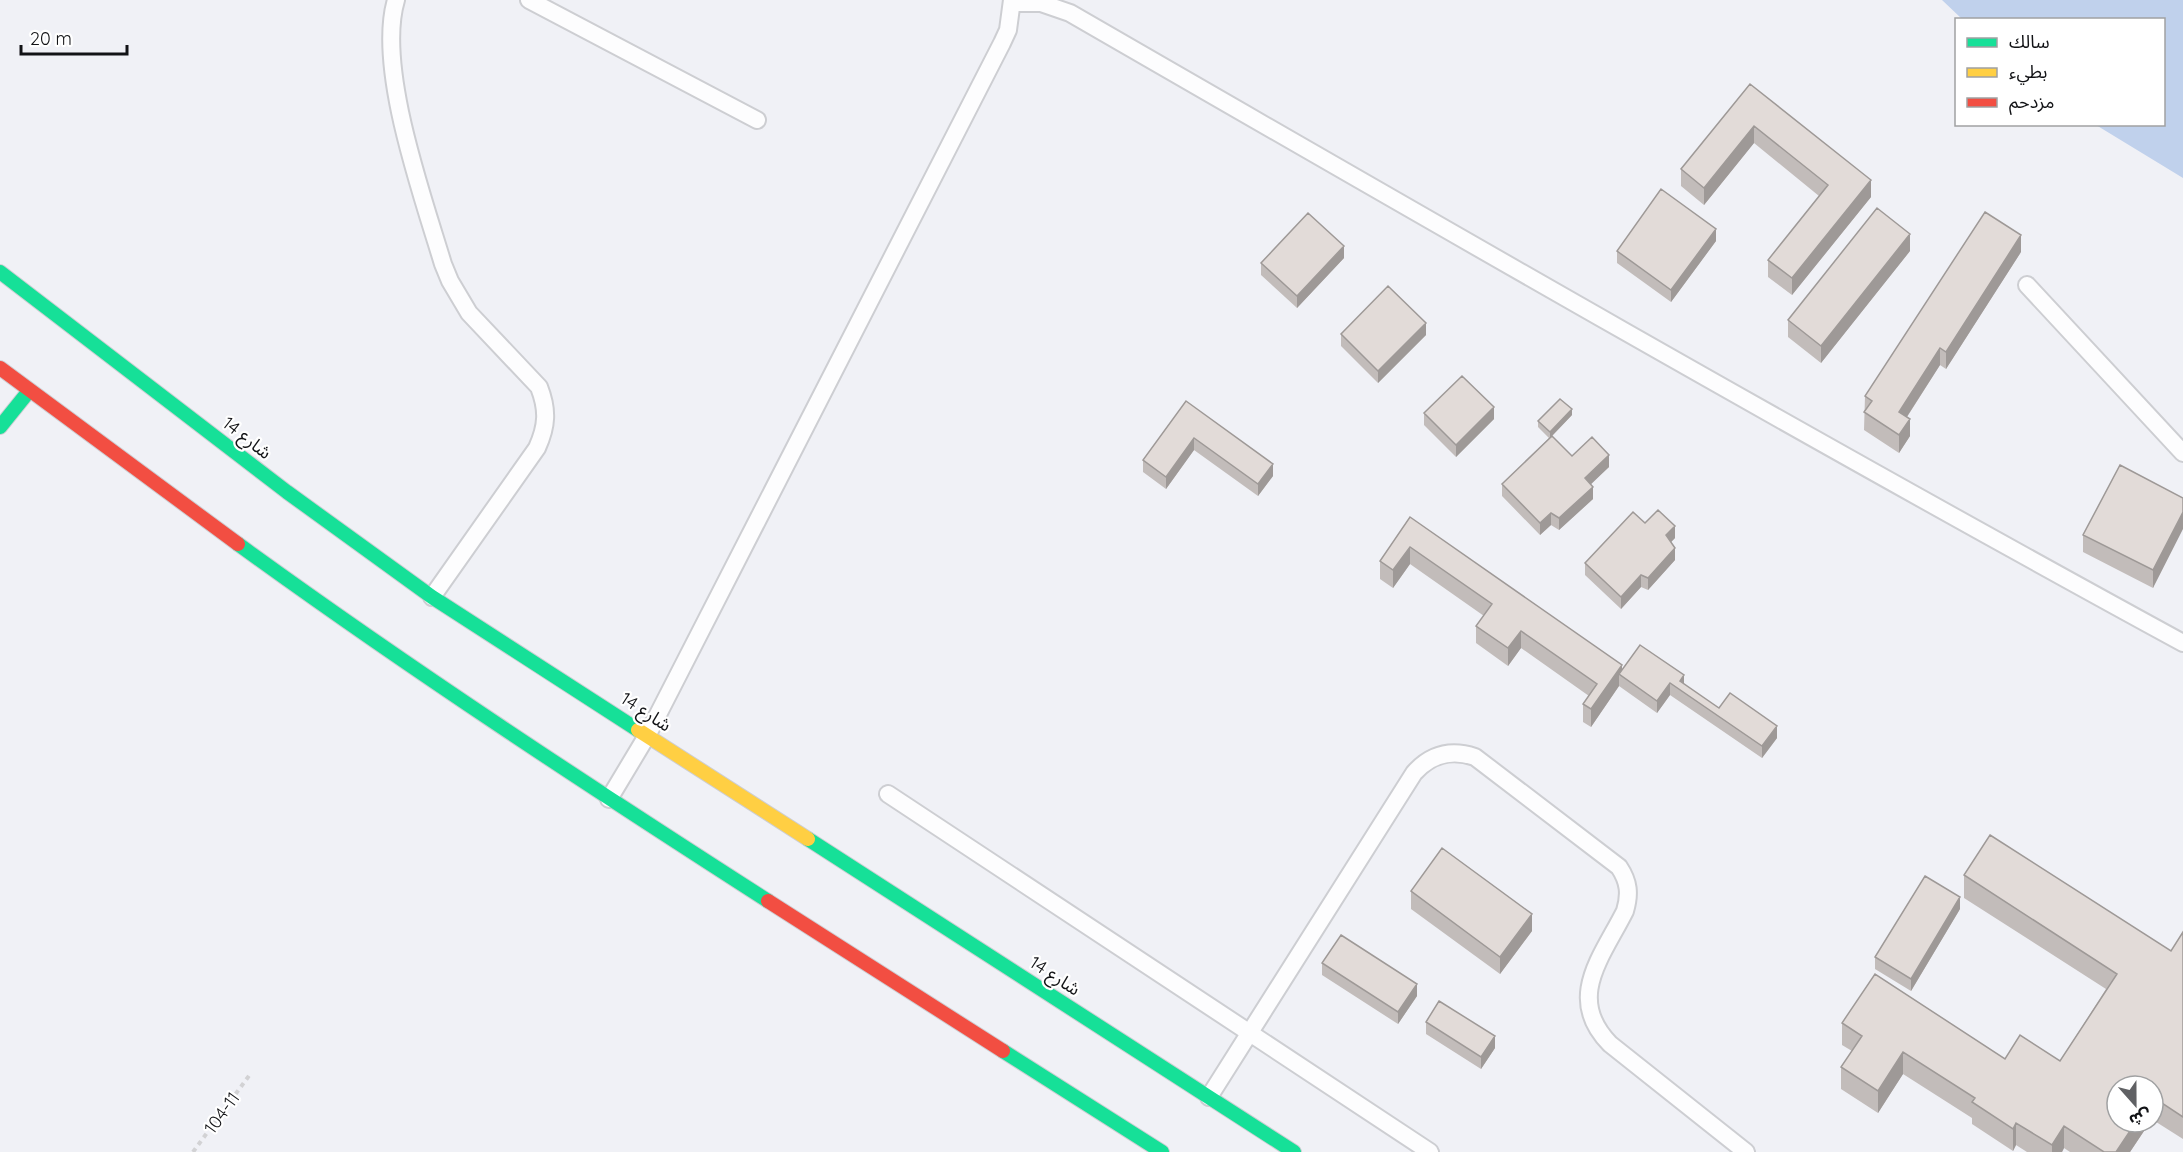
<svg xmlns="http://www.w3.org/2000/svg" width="2183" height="1152" viewBox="0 0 2183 1152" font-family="Quicksand,'Noto Sans Arabic',sans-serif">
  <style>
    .water { fill: #c0d1ec }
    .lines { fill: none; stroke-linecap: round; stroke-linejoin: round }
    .lane-casing { stroke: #cdced2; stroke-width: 20 }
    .fast-casing { stroke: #cdced2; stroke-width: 16 }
    .slow-casing { stroke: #cdced2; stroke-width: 16 }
    .jam-casing { stroke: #cdced2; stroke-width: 16 }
    .path { stroke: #d2d2d4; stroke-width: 4; stroke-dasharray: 4.5 4.5; stroke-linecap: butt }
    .lane { stroke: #fdfdfe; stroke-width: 16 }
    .fast { stroke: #16e098; stroke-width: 14 }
    .slow { stroke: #ffcf43; stroke-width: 14 }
    .jam { stroke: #f24e42; stroke-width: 14 }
    .wall { fill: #c2bcba }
    .shaded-wall { fill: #9e9997 }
    .building { fill: #e2dbd8; stroke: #9e9997; stroke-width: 1.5 }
    .labels { text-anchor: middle; stroke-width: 4.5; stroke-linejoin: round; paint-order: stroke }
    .street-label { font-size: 18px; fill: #121316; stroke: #fff }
  </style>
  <rect width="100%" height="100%" fill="#f0f1f6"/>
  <!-- water -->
  <path class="water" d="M 1942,0 L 2183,0 L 2183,178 L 2096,125 L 2164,124 L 2164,20 L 1962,19 Z"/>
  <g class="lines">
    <!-- lane casing -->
    <g class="lane-casing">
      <path id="lane" d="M 396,0 C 376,67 423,197 443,264 L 450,281 L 469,313 L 539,387 C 548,410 547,426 537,448 L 432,597
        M 529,0 L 757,120
        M 1012,3 L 1041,3 L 1070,13 C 1439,226 1809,439 2183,643
        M 2027,285 L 2183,453
        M 888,794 L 1430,1152
        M 609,799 L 648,734 L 1002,43 L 1008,30 L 1012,0
        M 1209,1097 L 1414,773 C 1431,754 1451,749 1475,757 L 1619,867 C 1629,882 1630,894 1625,911 C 1602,957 1565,998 1610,1044 L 1746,1152"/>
    </g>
    <!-- fast casing -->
    <g class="fast-casing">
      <path id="fast" d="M 0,272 L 287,492 L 432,597 L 638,730
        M 0,427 L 29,391
        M 238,544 C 410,669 589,786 768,901
        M 808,839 L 1294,1152
        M 1003,1051 L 1162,1152"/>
    </g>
    <!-- slow casing -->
    <g class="slow-casing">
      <path id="slow" d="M 638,730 L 808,839"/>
    </g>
    <!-- jam casing -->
    <g class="jam-casing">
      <path id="jam" d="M 0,368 L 238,544
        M 768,901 L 1003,1051"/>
    </g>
    <!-- path -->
    <path class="path" d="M 193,1152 L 251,1073"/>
    <!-- lane -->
    <use href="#lane" class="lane"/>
    <!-- fast -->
    <use href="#fast" class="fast"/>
    <!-- slow -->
    <use href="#slow" class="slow"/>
    <!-- jam -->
    <use href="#jam" class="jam"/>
  </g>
  <!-- wall -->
  <path class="wall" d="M 1750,84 L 1871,197 L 1792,295 L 1768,277 L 1768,260 L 1819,196 L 1754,143 L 1704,205 L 1681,186 L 1681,169 Z
    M 1716,241 L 1671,302 L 1617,263 L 1617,251 Z
    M 1910,251 L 1821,363 L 1788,337 L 1788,320 Z
    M 2021,252 L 1946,369 L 1940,365 L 1907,417 L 1910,436 L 1899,453 L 1864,430 L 1865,396 Z
    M 1344,258 L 1297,308 L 1261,275 L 1261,263 Z
    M 1341,334 L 1426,335 L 1378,383 L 1341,346 Z
    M 1186,401 L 1273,476 L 1258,496 L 1194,450 L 1166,489 L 1143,472 L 1143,460 Z
    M 1424,413 L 1494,419 L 1456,457 L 1424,425 Z
    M 1572,415 L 1552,436 L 1572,456 L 1609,467 L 1590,484 L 1593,499 L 1559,530 L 1551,525 L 1540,535 L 1502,496 L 1502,484 L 1549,438 L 1538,427 L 1538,421 Z
    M 2183,498 L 2153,588 L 2083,552 L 2083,535 Z
    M 1410,517 L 1622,670 L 1684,684 L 1719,708 L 1777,738 L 1762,758 L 1670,695 L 1657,713 L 1619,686 L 1591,727 L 1583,722 L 1583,704 L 1589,696 L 1521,648 L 1508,666 L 1476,643 L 1476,626 L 1484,616 L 1410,564 L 1393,588 L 1380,579 L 1380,561 Z
    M 1645,523 L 1675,538 L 1671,542 L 1675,560 L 1648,590 L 1641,587 L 1621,609 L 1585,575 L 1585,563 Z
    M 1964,875 L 2171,951 L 2183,932 L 2183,1139 L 2153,1120 L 2153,1086 L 2117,1122 L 2150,1122 L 2130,1152 L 2070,1152 L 2064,1148 L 2062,1152 L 2027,1152 L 2016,1145 L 2013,1151 L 1972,1124 L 1972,1118 L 1903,1074 L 1878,1113 L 1841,1089 L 1841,1067 L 1852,1051 L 1842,1045 L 1842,1023 L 2005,1059 L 2060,1061 L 2106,989 L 1964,898 Z
    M 1411,891 L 1532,931 L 1500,974 L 1411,909 Z
    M 1960,909 L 1911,991 L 1875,969 L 1875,957 Z
    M 1322,963 L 1417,996 L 1398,1024 L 1322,975 Z
    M 1426,1022 L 1495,1048 L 1481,1069 L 1426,1034 Z"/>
  <!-- shaded-wall -->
  <path class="shaded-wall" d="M 1754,126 L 1754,143 L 1704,205 L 1704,188 Z
    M 1871,180 L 1871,197 L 1792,295 L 1792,278 Z
    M 1716,229 L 1716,241 L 1671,302 L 1671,290 Z
    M 1910,234 L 1910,251 L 1821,363 L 1821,346 Z
    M 2021,235 L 2021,252 L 1946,369 L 1946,352 Z
    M 1344,246 L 1344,258 L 1297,308 L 1297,296 Z
    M 1426,323 L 1426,335 L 1378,383 L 1378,371 Z
    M 1940,348 L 1940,365 L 1899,429 L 1899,412 Z
    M 1494,407 L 1494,419 L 1456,457 L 1456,445 Z
    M 1572,409 L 1572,415 L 1550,438 L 1550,432 Z
    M 1910,419 L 1910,436 L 1899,453 L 1899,435 Z
    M 1194,438 L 1194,450 L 1166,489 L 1166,477 Z
    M 1609,455 L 1609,467 L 1585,490 L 1585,478 Z
    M 1273,464 L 1273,476 L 1258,496 L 1258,484 Z
    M 1593,487 L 1593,499 L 1559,530 L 1559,518 Z
    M 2183,512 L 2183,529 L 2153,588 L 2153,570 Z
    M 1551,513 L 1551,525 L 1540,535 L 1540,523 Z
    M 1675,526 L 1675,538 L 1666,547 L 1666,535 Z
    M 1410,547 L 1410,564 L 1393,588 L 1393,570 Z
    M 1675,548 L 1675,560 L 1648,590 L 1648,578 Z
    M 1641,575 L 1641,587 L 1621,609 L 1621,597 Z
    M 1521,631 L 1521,648 L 1508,666 L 1508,648 Z
    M 1622,665 L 1622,676 L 1619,674 L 1619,686 L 1591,727 L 1591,709 Z
    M 1684,675 L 1684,687 L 1680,681 Z
    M 1670,683 L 1670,695 L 1657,713 L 1657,701 Z
    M 1777,726 L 1777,738 L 1762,758 L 1762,746 Z
    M 1960,897 L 1960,909 L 1911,991 L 1911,979 Z
    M 1532,914 L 1532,931 L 1500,974 L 1500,957 Z
    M 1417,984 L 1417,996 L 1398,1024 L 1398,1012 Z
    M 1495,1036 L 1495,1048 L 1481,1069 L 1481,1057 Z
    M 1903,1052 L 1903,1074 L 1878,1113 L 1878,1091 Z
    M 2136,1122 L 2150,1122 L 2130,1152 L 2116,1152 Z
    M 2016,1123 L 2016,1145 L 2013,1151 L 2013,1129 Z
    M 2064,1126 L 2064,1148 L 2062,1152 L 2052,1152 L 2052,1145 Z"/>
  <!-- building -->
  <path class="building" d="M 1750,84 L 1871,180 L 1792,278 L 1768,260 L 1828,185 L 1754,126 L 1704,188 L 1681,169 Z
    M 1661,189 L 1716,229 L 1671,290 L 1617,251 Z
    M 1877,208 L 1910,234 L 1821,346 L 1788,320 Z
    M 1985,212 L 2021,235 L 1946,352 L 1940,348 L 1899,412 L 1910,419 L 1899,435 L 1864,412 L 1872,401 L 1865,396 Z
    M 1308,213 L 1344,246 L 1297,296 L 1261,263 Z
    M 1388,286 L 1426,323 L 1378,371 L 1341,334 Z
    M 1462,376 L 1494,407 L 1456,445 L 1424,413 Z
    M 1560,399 L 1572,409 L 1550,432 L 1538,421 Z
    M 1186,401 L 1273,464 L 1258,484 L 1194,438 L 1166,477 L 1143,460 Z
    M 1552,436 L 1572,456 L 1592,437 L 1609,455 L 1585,478 L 1593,487 L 1559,518 L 1551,513 L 1540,523 L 1502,484 Z
    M 2120,465 L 2183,498 L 2183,512 L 2153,570 L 2083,535 Z
    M 1658,510 L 1675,526 L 1666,535 L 1675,548 L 1648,578 L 1641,575 L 1621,597 L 1585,563 L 1633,512 L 1645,523 Z
    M 1410,517 L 1622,665 L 1591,709 L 1583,704 L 1597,684 L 1521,631 L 1508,648 L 1476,626 L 1492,604 L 1410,547 L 1393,570 L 1380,561 Z
    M 1640,645 L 1684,675 L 1680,681 L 1719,708 L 1730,693 L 1777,726 L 1762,746 L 1670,683 L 1657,701 L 1619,674 Z
    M 1990,835 L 2171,951 L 2183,932 L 2183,1117 L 2153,1097 L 2153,1086 L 2117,1086 L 2117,1122 L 2136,1122 L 2116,1152 L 2104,1152 L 2064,1126 L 2052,1145 L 2016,1123 L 2013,1129 L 1972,1102 L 1975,1098 L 1903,1052 L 1878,1091 L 1841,1067 L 1862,1036 L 1842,1023 L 1875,974 L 2005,1059 L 2020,1035 L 2060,1061 L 2117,974 L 1964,875 Z
    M 1442,848 L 1532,914 L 1500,957 L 1411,891 Z
    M 1925,876 L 1960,897 L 1911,979 L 1875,957 Z
    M 1341,935 L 1417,984 L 1398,1012 L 1322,963 Z
    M 1439,1001 L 1495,1036 L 1481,1057 L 1426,1022 Z"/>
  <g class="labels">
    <!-- street labels -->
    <g class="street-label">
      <text transform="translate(247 438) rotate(38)" y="6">شارع 14</text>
      <text transform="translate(646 712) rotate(33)" y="6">شارع 14</text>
      <text transform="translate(1055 976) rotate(33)" y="6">شارع 14</text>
      <text transform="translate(222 1113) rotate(-54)" y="6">104-11</text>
    </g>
  </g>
  <!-- legend -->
  <rect x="1955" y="18" width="210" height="108" fill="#ffffff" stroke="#a0a1a2" stroke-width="1.5"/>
  <rect x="1967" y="38" width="30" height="9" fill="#16e098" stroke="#a0a1a2" stroke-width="1.5"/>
  <text x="2009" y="48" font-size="18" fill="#121316">سالك</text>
  <rect x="1967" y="68" width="30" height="9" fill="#ffcf43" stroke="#a0a1a2" stroke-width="1.5"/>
  <text x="2009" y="78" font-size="18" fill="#121316">بطيء</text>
  <rect x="1967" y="98" width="30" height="9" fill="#f24e42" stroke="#a0a1a2" stroke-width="1.5"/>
  <text x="2009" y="108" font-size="18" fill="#121316">مزدحم</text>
  <!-- north arrow -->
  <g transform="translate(2135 1104) rotate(159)"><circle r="28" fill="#ffffff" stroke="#a0a1a2" stroke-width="1.5"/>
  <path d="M0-4.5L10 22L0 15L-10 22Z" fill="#606164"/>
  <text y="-9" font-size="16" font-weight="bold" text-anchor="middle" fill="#121316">ش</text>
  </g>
  <!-- scale -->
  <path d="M21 45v9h106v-9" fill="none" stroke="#121316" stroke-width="3"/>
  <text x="30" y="45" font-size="18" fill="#121316" stroke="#ffffff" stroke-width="4.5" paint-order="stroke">20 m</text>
</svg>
